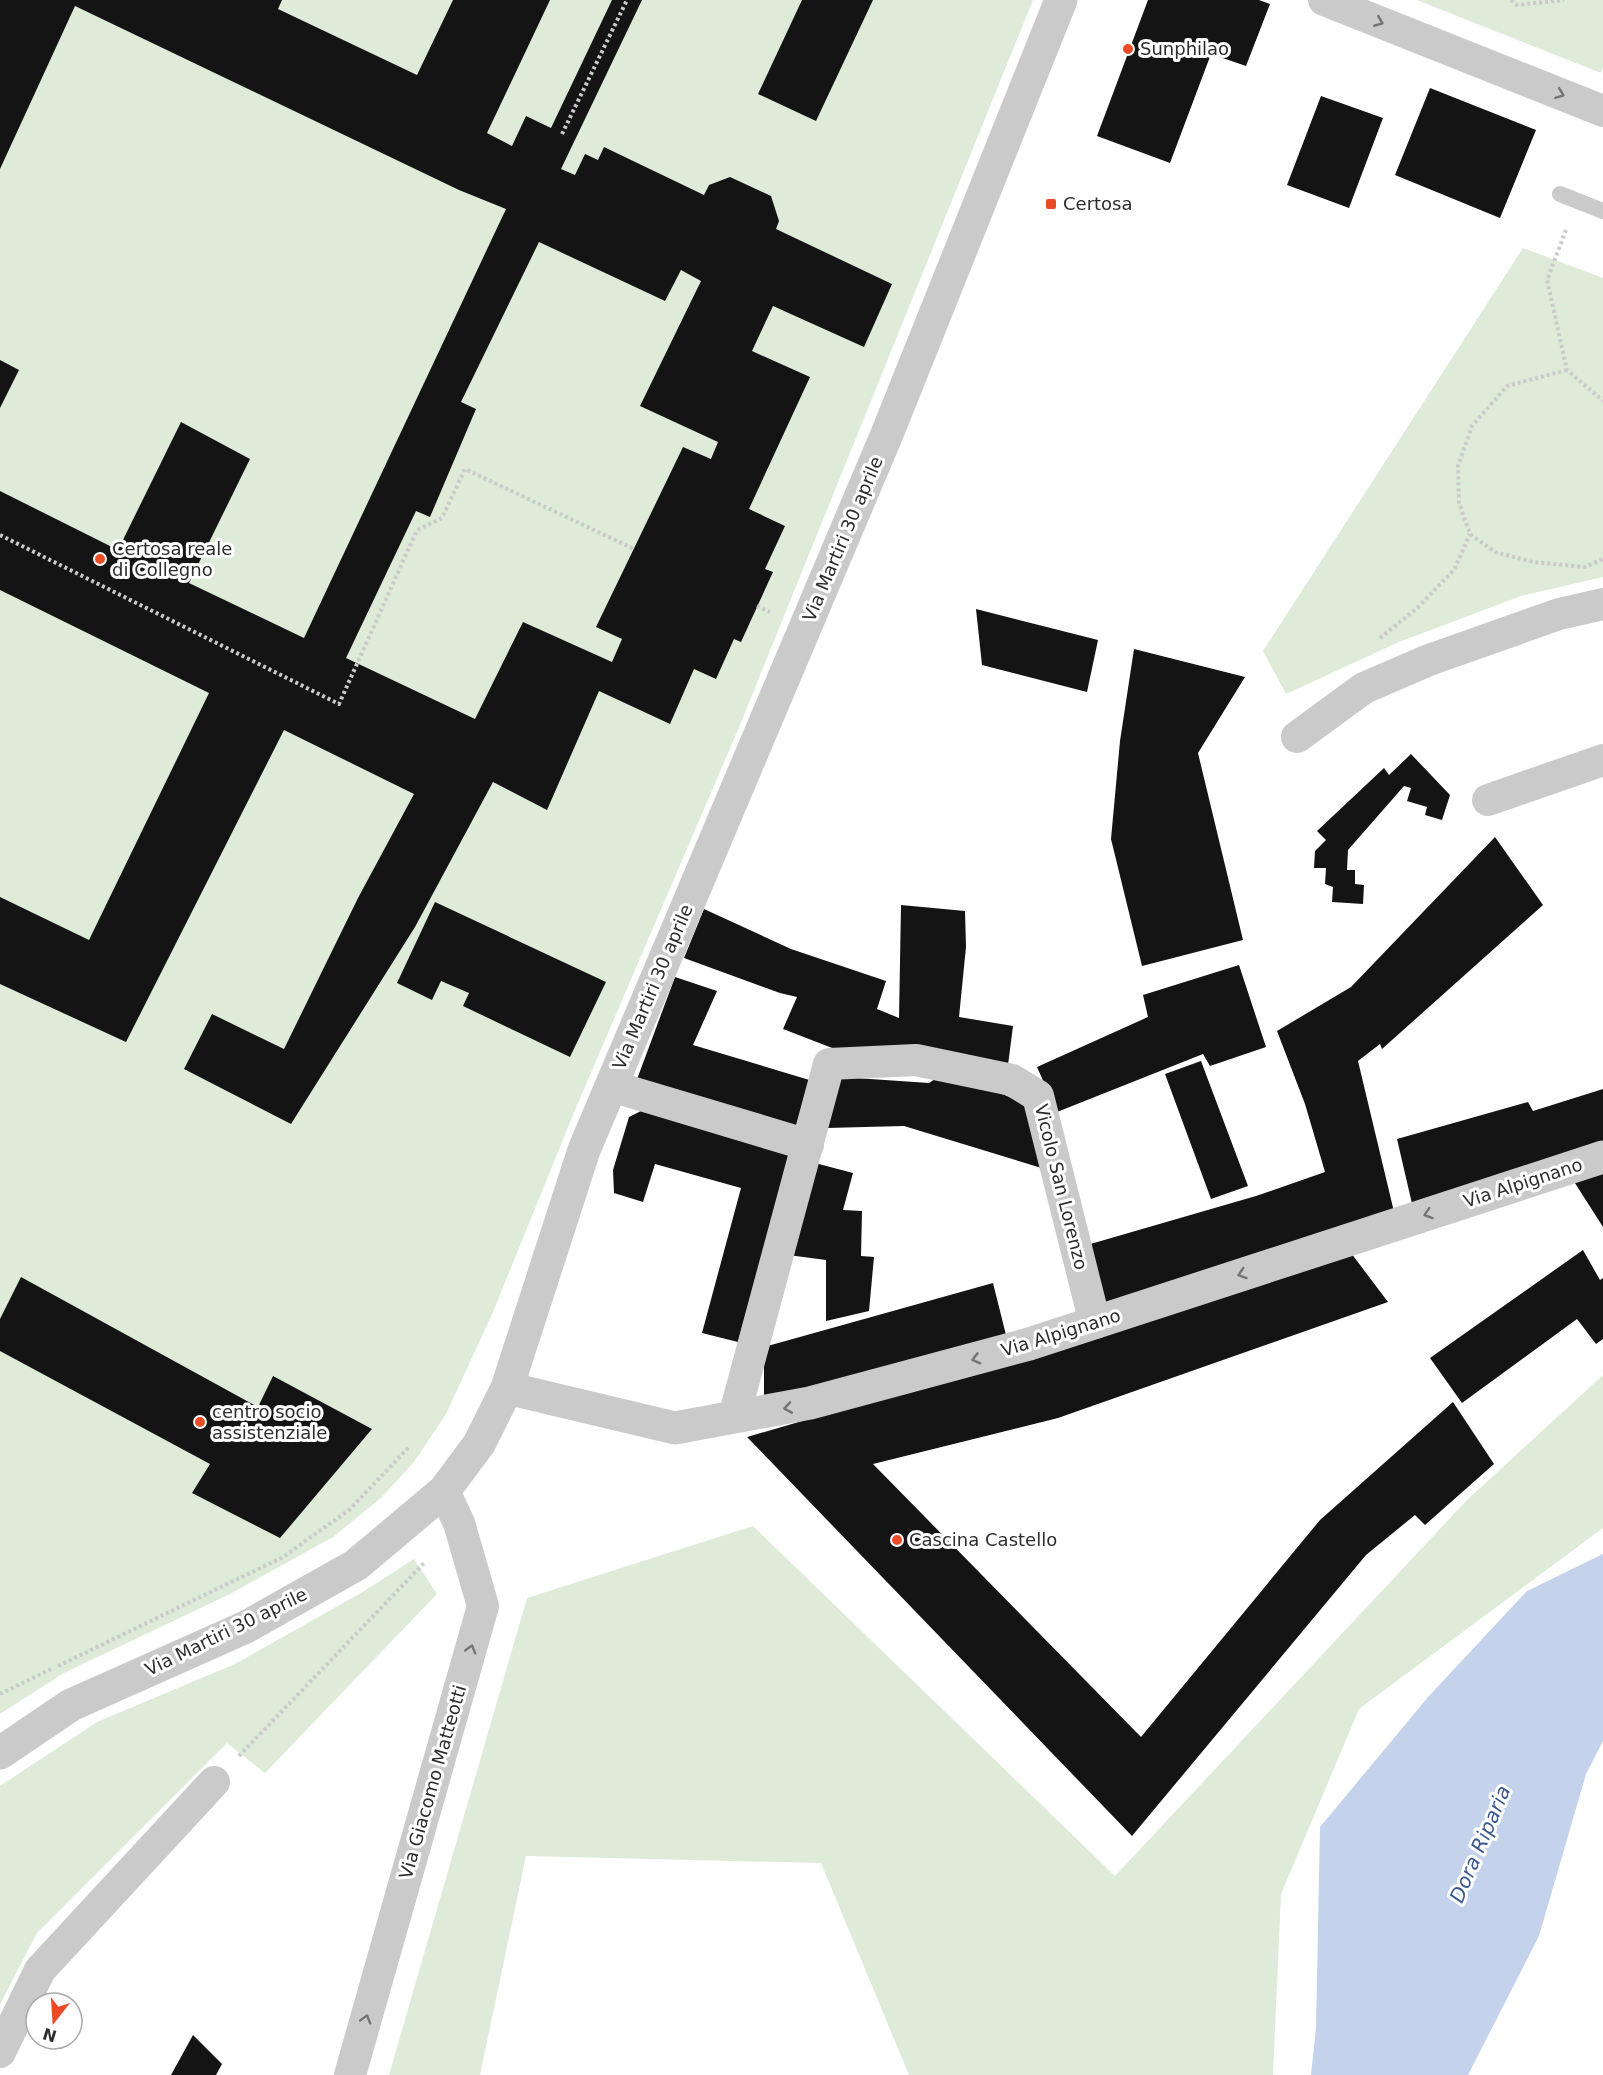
<svg xmlns="http://www.w3.org/2000/svg" width="1603" height="2075" viewBox="0 0 1603 2075" font-family="'DejaVu Sans',sans-serif">
  <style>
    .green { fill: #deebd9 }
    .water { fill: #c4d2ec }
    .building { fill: #141414; fill-rule: evenodd }
    .lines { fill: none; stroke-linecap: round; stroke-linejoin: round }
    .path { stroke: #cacaca; stroke-width: 4; stroke-dasharray: 3 3; stroke-linecap: butt }
    .service { stroke: #cacaca; stroke-width: 16 }
    .minor { stroke: #cacaca; stroke-width: 32 }
    .tertiary { stroke: #cacaca; stroke-width: 33 }
    .oneway { stroke: #747474 }
    .poi-dot { fill: #ea4c28; stroke: #fff; stroke-width: 2 }
    .labels { text-anchor: middle; stroke-width: 6; stroke-linejoin: round; paint-order: stroke }
    .poi-label { font-size: 18px; fill: #2d2d2d; stroke: #fff; text-anchor: start }
    .street-label { font-size: 18px; fill: #2d2d2d; stroke: #fff }
    .water-label { font-size: 20px; font-style: italic; fill: #395891; stroke: #fff }
  </style>
  <rect width="100%" height="100%" fill="#fff"/>
  <!-- green -->
  <path class="green" d="M 0,0 L 1033,0 L 740,725 L 575,1110 L 493,1312 L 446,1414 L 414,1462 L 381,1498 L 333,1537 L 230,1594 L 64,1673 L 0,1714 Z
    M 1417,0 L 1603,0 L 1603,67 L 1601,73 Z
    M 1523,248 L 1603,278 L 1603,577 L 1521,596 L 1399,642 L 1286,694 L 1263,651 Z
    M 1603,1375 L 1603,1528 L 1359,1709 L 1281,1894 L 1273,2075 L 909,2075 L 821,1863 L 526,1856 L 480,2075 L 389,2075 L 527,1598 L 753,1526 L 1115,1876 L 1467,1500 Z
    M 414,1559 L 437,1594 L 265,1773 L 227,1743 L 37,1933 L 0,2004 L 0,1786 L 97,1722 L 235,1664 L 361,1593 Z"/>
  <!-- water -->
  <path class="water" d="M 1603,1554 L 1603,1741 L 1586,1774 L 1539,1936 L 1468,2075 L 1311,2075 L 1316,2028 L 1320,1827 L 1428,1697 L 1527,1591 Z"/>
  <!-- building -->
  <path class="building" d="M 0,0 L 282,0 L 278,9 L 417,75 L 453,0 L 550,0 L 487,133 L 512,146 L 526,116 L 551,128 L 612,0 L 642,0 L 561,169 L 575,175 L 585,154 L 598,160 L 604,147 L 704,195 L 709,185 L 730,177 L 771,196 L 779,221 L 776,229 L 892,284 L 864,347 L 773,306 L 752,351 L 810,377 L 749,509 L 785,526 L 765,569 L 773,572 L 741,642 L 734,639 L 716,679 L 694,669 L 670,724 L 599,691 L 547,810 L 493,782 L 415,927 L 291,1124 L 184,1069 L 212,1014 L 284,1049 L 358,898 L 414,794 L 284,730 L 126,1042 L 0,984 L 0,897 L 89,940 L 209,693 L 0,590 L 0,491 L 118,550 L 181,422 L 250,459 L 189,583 L 304,638 L 506,209 L 459,190 L 75,6 L 0,169 ZM 539,242 L 665,301 L 681,270 L 701,281 L 640,406 L 718,442 L 711,459 L 683,447 L 596,627 L 622,639 L 612,662 L 523,622 L 475,719 L 346,658 L 416,511 L 430,517 L 476,409 L 461,402 Z
    M 802,0 L 873,0 L 816,121 L 758,94 Z
    M 1148,0 L 1259,0 L 1270,4 L 1246,66 L 1211,54 L 1170,163 L 1097,136 Z
    M 1430,88 L 1536,130 L 1500,218 L 1395,175 Z
    M 1321,96 L 1383,118 L 1349,208 L 1287,185 Z
    M 0,360 L 19,370 L 0,408 Z
    M 976,609 L 1098,640 L 1087,692 L 982,665 Z
    M 1134,649 L 1245,677 L 1198,753 L 1243,940 L 1142,966 L 1111,839 L 1120,741 Z
    M 1411,754 L 1450,795 L 1442,820 L 1425,815 L 1427,807 L 1407,801 L 1411,788 L 1404,786 L 1348,850 L 1347,870 L 1355,870 L 1355,884 L 1364,885 L 1363,904 L 1332,902 L 1333,887 L 1325,884 L 1326,868 L 1314,868 L 1315,851 L 1326,840 L 1317,831 L 1384,768 L 1389,775 Z
    M 1495,837 L 1543,905 L 1382,1049 L 1380,1044 L 1358,1061 L 1395,1216 L 1104,1310 L 1087,1245 L 1256,1196 L 1325,1172 L 1305,1104 L 1277,1031 L 1351,987 Z
    M 435,902 L 606,982 L 570,1057 L 463,1006 L 469,993 L 441,981 L 432,1000 L 397,983 Z
    M 901,905 L 965,911 L 966,947 L 959,1017 L 1013,1026 L 1008,1065 L 840,1051 L 783,1029 L 797,997 L 780,993 L 684,958 L 704,909 L 791,949 L 886,981 L 877,1009 L 899,1018 Z
    M 1239,965 L 1266,1047 L 1210,1066 L 1203,1054 L 1057,1112 L 1037,1067 L 1148,1017 L 1143,995 Z
    M 675,977 L 717,991 L 693,1045 L 816,1082 L 802,1133 L 636,1082 Z
    M 1201,1061 L 1248,1186 L 1211,1199 L 1165,1074 Z
    M 841,1077 L 929,1083 L 938,1077 L 966,1079 L 1031,1106 L 1048,1170 L 904,1126 L 826,1128 Z
    M 1603,1089 L 1603,1145 L 1413,1208 L 1397,1139 L 1528,1102 L 1533,1111 Z
    M 651,1106 L 792,1149 L 738,1342 L 702,1333 L 741,1188 L 655,1164 L 643,1202 L 614,1193 L 613,1170 L 629,1117 Z
    M 815,1163 L 853,1173 L 843,1210 L 862,1211 L 861,1256 L 874,1257 L 869,1311 L 826,1321 L 826,1260 L 788,1255 Z
    M 1603,1172 L 1603,1227 L 1573,1180 Z
    M 1348,1249 L 1388,1302 L 1058,1418 L 873,1464 L 1141,1737 L 1320,1520 L 1453,1402 L 1494,1464 L 1425,1525 L 1415,1515 L 1366,1555 L 1132,1836 L 747,1437 L 1042,1351 Z
    M 1583,1250 L 1600,1280 L 1603,1278 L 1603,1339 L 1596,1344 L 1577,1319 L 1462,1403 L 1430,1358 Z
    M 21,1277 L 258,1407 L 273,1376 L 372,1429 L 280,1538 L 192,1493 L 210,1464 L 0,1351 L 0,1319 Z
    M 993,1283 L 1006,1335 L 764,1402 L 764,1347 Z
    M 193,2035 L 222,2064 L 216,2075 L 171,2075 Z"/>
  <g class="lines">
    <!-- path -->
    <path class="path" d="M 1511,0 L 1517,5 L 1564,0
      M 562,134 L 627,0
      M 1566,230 L 1547,280 L 1567,370 L 1603,401
      M 1567,370 L 1507,386 L 1472,426 L 1458,466 L 1459,503 L 1470,534 L 1495,552 L 1533,562 L 1585,567 L 1603,559
      M 0,535 L 339,704 L 417,530 L 442,518 L 465,469 L 634,549
      M 757,606 L 770,612
      M 1380,638 L 1416,609 L 1454,570 L 1470,534
      M 58,1666 L 283,1557 L 349,1510 L 410,1446
      M 0,1694 L 51,1669
      M 239,1756 L 425,1562"/>
    <!-- service -->
    <path class="service" d="M 1560,194 L 1603,211"/>
    <!-- minor -->
    <path class="minor" d="M 1324,0 L 1603,111
      M 1297,737 L 1364,688 L 1429,660 L 1559,614 L 1603,604
      M 1488,800 L 1603,760
      M 611,1086 L 808,1145
      M 734,1417 L 829,1064 L 916,1060 L 1012,1080 L 1038,1096 L 1095,1323
      M 0,2052 L 40,1970 L 214,1782
      M 350,2075 L 483,1606 L 459,1523 L 444,1491"/>
    <!-- tertiary -->
    <path class="tertiary" d="M 507,1388 L 675,1428 L 810,1403 L 1029,1344 L 1603,1157
      M 0,1753 L 71,1705 L 246,1627 L 356,1565 L 444,1491 L 479,1444 L 507,1388 L 584,1150 L 887,434 L 1061,0"/>
  </g>
  <!-- one-way arrows -->
  <defs><path id="oneway-chevron" d="M-2-3.5L2.5 0L-2 3.5" fill="none" stroke-width="1.6" stroke-linecap="round" stroke-linejoin="round" transform="scale(1.5)"/></defs>
  <g class="oneway">
    <use href="#oneway-chevron" transform="translate(1379 22) rotate(22)"/>
    <use href="#oneway-chevron" transform="translate(1560 94) rotate(21)"/>
    <use href="#oneway-chevron" transform="translate(1428 1214) rotate(162)"/>
    <use href="#oneway-chevron" transform="translate(1242 1274) rotate(162)"/>
    <use href="#oneway-chevron" transform="translate(976 1359) rotate(165)"/>
    <use href="#oneway-chevron" transform="translate(788 1408) rotate(170)"/>
    <use href="#oneway-chevron" transform="translate(471 1649) rotate(-74)"/>
    <use href="#oneway-chevron" transform="translate(366 2019) rotate(-74)"/>
  </g>
  <!-- markers -->
  <g class="poi-dot">
    <circle cx="1128" cy="49" r="6"/>
    <rect x="1045" y="198" width="12" height="12" rx="3"/>
    <circle cx="100" cy="559" r="6"/>
    <circle cx="200" cy="1422" r="6"/>
    <circle cx="897" cy="1540" r="6"/>
  </g>
  <g class="labels">
    <!-- poi labels -->
    <g class="poi-label">
      <text x="1140" y="55">Sunphilao</text>
      <text x="1063" y="210">Certosa</text>
      <text x="112" y="555">Certosa reale<tspan x="112" dy="21">di Collegno</tspan></text>
      <text x="212" y="1418">centro socio<tspan x="212" dy="21">assistenziale</tspan></text>
      <text x="909" y="1546">Cascina Castello</text>
    </g>
    <!-- street labels -->
    <g class="street-label">
      <text transform="translate(843 539) rotate(-67)" y="6">Via Martiri 30 aprile</text>
      <text transform="translate(653 987) rotate(-67)" y="6">Via Martiri 30 aprile</text>
      <text transform="translate(1523 1183) rotate(-18)" y="6">Via Alpignano</text>
      <text transform="translate(1061 1187) rotate(76)" y="6">Vicolo San Lorenzo</text>
      <text transform="translate(1061 1333) rotate(-17)" y="6">Via Alpignano</text>
      <text transform="translate(226 1632) rotate(-26)" y="6">Via Martiri 30 aprile</text>
      <text transform="translate(433 1782) rotate(-74)" y="6">Via Giacomo Matteotti</text>
    </g>
    <!-- water labels -->
    <g class="water-label">
      <text transform="translate(1480 1844) rotate(-67)" y="7">Dora Riparia</text>
    </g>
  </g>
  <!-- north arrow -->
  <g transform="translate(54 2021) rotate(197)"><circle r="28" fill="#ffffff" stroke="#ababab" stroke-width="1.5"/>
  <path d="M0-4.5L10 22L0 15L-10 22Z" fill="#ea4c28"/>
  <text y="-9" font-size="16" font-weight="bold" text-anchor="middle" fill="#2d2d2d">N</text>
  </g>
</svg>
